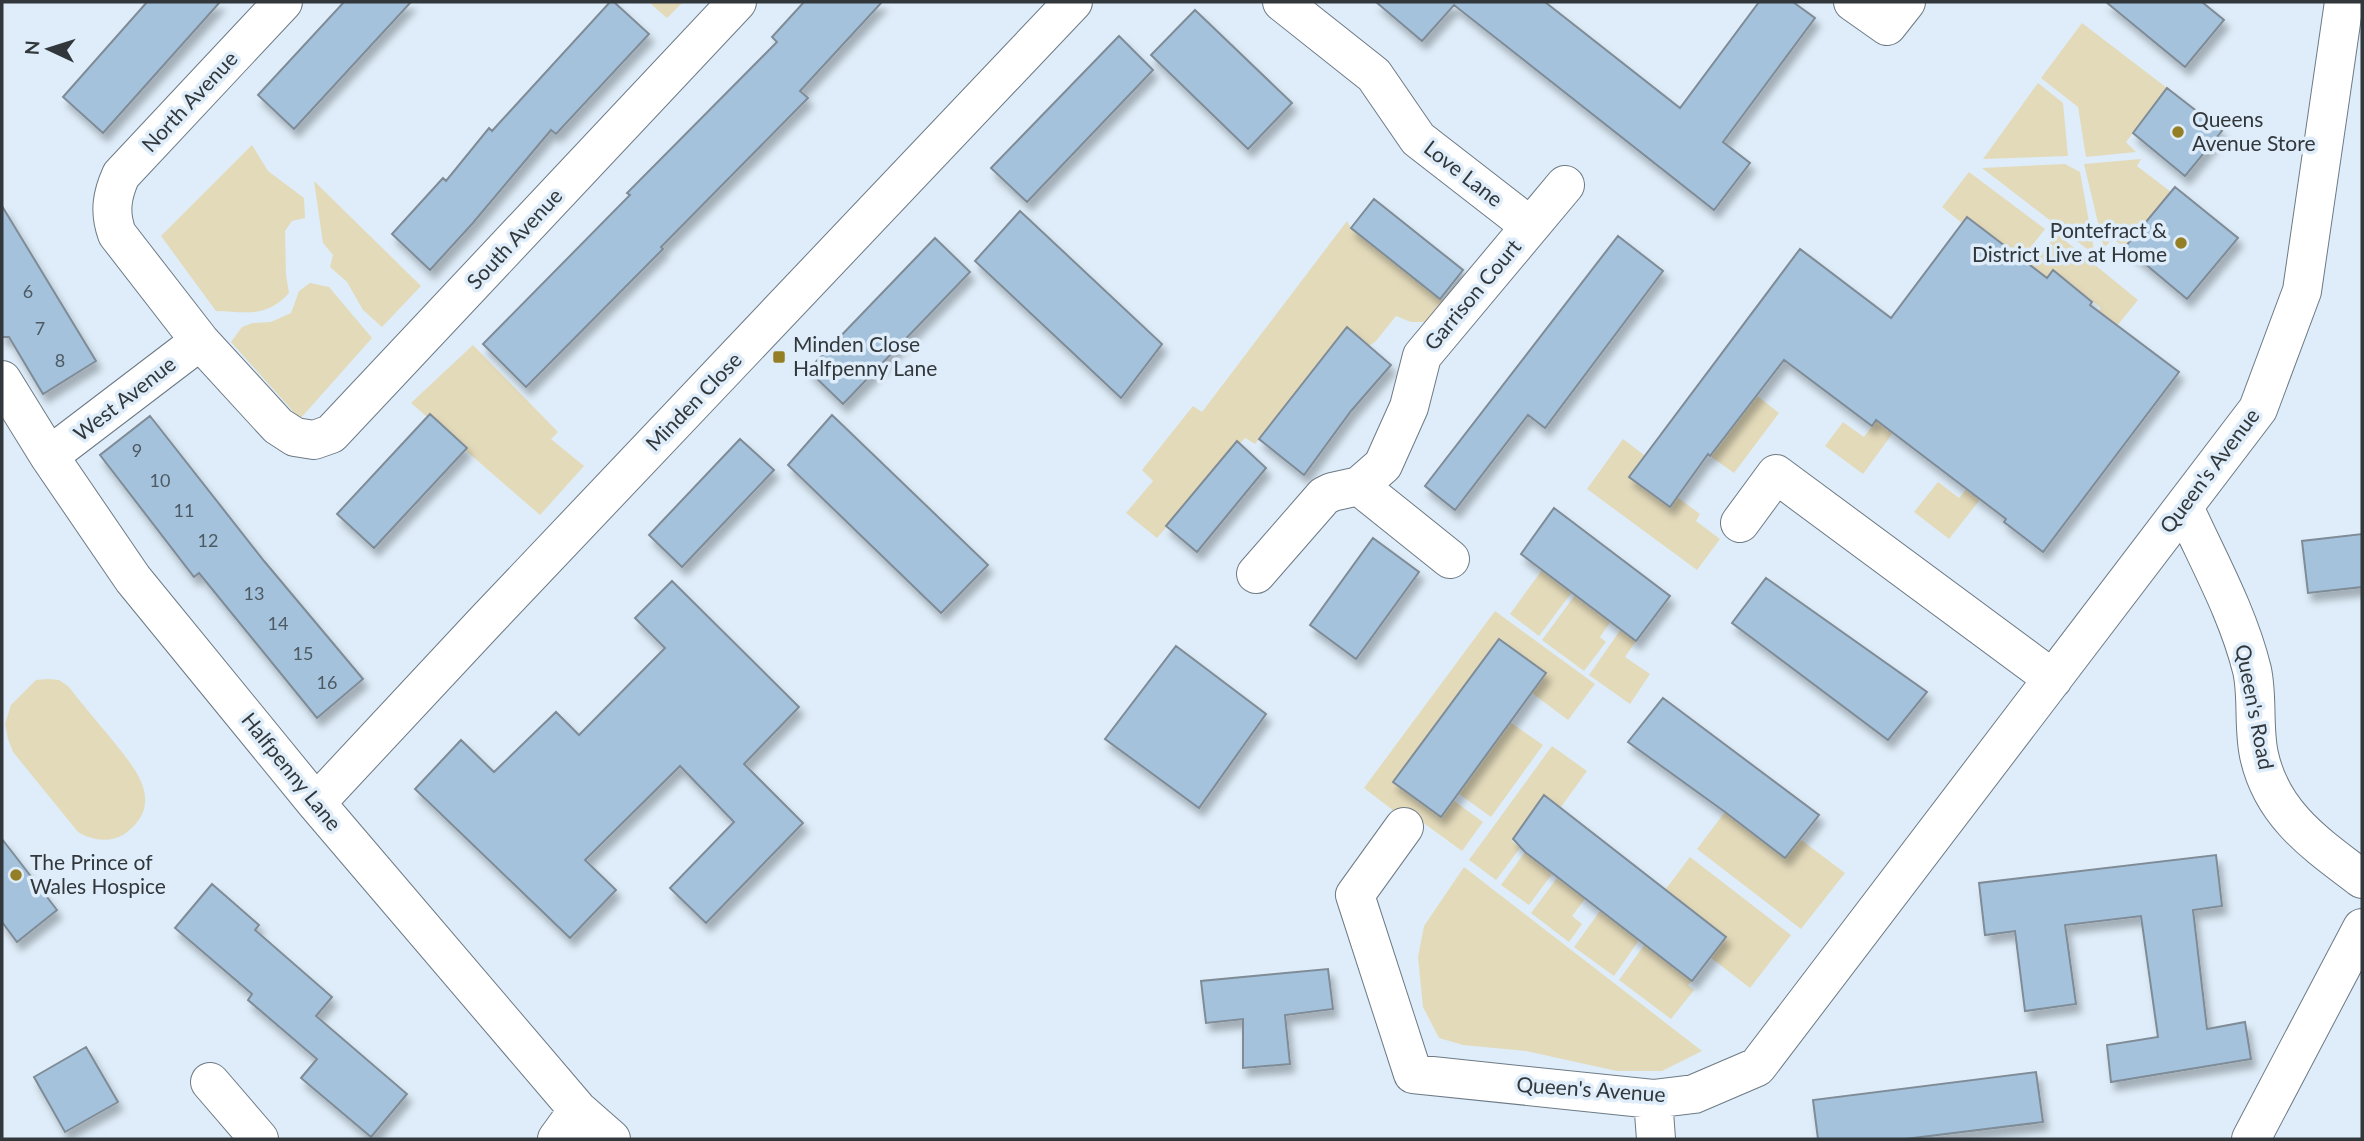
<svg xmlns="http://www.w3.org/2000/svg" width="2364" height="1141" viewBox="0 0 2364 1141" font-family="Lato,sans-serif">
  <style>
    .green { fill: #e3daba }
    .building { fill: #a4c2db; stroke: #7f8c97; stroke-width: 2; filter: url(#shadow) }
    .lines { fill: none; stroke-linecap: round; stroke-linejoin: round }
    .minor-casing { stroke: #6d7a85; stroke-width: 40 }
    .minor { stroke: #fff; stroke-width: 38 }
    .poi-dot { fill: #957f26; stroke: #deedf9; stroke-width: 2.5 }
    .labels { text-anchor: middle; stroke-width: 7; stroke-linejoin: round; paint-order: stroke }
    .number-label { font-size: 18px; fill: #4e5a63 }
    .street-label { font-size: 21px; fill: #31373b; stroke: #deedf9 }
    .poi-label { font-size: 21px; fill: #31373b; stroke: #deedf9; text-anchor: start }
  </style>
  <defs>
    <filter id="shadow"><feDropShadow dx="4.5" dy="8" stdDeviation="3.5" flood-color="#0004"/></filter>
  </defs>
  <rect width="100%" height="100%" fill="#deedf9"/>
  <!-- green -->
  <path class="green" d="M 651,2 L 683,2 L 667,18 L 651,4 Z
    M 2082,23 L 2167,88 L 2126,142 L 2136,152 L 2086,157 L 2078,107 L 2041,78 Z
    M 2038,83 L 2063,103 L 2068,156 L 1983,159 Z
    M 252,145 L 268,171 L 304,198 L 305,218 L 292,221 L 285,231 L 286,275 L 289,293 C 267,318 246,312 216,311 L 161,236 Z
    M 2141,159 L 2137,166 L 2171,192 L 2125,247 L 2112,239 L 2104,248 L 2084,164 Z
    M 2065,164 L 2080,172 L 2095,255 L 1982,168 Z
    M 1969,172 L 2045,229 L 2009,275 L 2005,246 L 1967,217 L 1962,223 L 1942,207 Z
    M 314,181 L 421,286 L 382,327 L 363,310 L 347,282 L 330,267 L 333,255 L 323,243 Z
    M 1347,221 L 1351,228 L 1440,299 L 1446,301 L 1428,322 L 1411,322 L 1396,316 L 1376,341 L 1369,346 L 1346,328 L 1255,444 L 1245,438 L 1157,538 L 1126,513 L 1153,481 L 1142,470 L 1193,406 L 1202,412 Z
    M 2057,234 L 2138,300 L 2099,348 L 2081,334 L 2101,308 L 2054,270 L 2041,285 L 2026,272 Z
    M 310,283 L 329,287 L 372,338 L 300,419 L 231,342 L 242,327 L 253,323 L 271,322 L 291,313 L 299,291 Z
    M 473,345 L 558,432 L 551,439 L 584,466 L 540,515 L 411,403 Z
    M 1908,378 L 1924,390 L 1863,474 L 1825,446 L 1843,422 L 1864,437 Z
    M 1756,395 L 1779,413 L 1734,473 L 1710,456 Z
    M 1623,439 L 1644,455 L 1629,477 L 1670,507 L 1677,497 L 1700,514 L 1696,521 L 1720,539 L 1697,570 L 1587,489 Z
    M 2002,445 L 2015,455 L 1949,539 L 1914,512 L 1938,482 L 1959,498 Z
    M 1542,570 L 1572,592 L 1539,636 L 1510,614 Z
    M 1575,595 L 1611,621 L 1600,637 L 1606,642 L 1584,671 L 1542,640 Z
    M 1495,611 L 1595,684 L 1568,720 L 1532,693 L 1545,673 L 1499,639 L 1394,782 L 1453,800 L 1483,822 L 1462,851 L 1403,808 L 1398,814 L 1364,788 Z
    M 1621,629 L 1636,641 L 1625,657 L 1650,674 L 1630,704 L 1589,675 Z
    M 48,679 L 59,680 L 68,686 C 81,703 95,719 109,736 C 133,766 169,803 123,835 C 110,843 90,840 78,832 L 13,752 L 8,739 L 5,724 L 11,705 L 36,680 Z
    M 1510,722 L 1543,745 L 1491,817 L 1458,793 Z
    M 1552,746 L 1587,771 L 1561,807 L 1544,796 L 1512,841 L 1520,848 L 1496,880 L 1469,860 Z
    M 1725,812 L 1785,858 L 1800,839 L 1845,873 L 1801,929 L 1697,849 Z
    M 1525,852 L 1552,874 L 1529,905 L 1501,885 Z
    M 1690,857 L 1791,935 L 1750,988 L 1710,957 L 1726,936 L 1665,890 Z
    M 1464,867 L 1702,1051 L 1662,1071 L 1617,1071 L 1526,1051 L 1463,1045 L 1439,1038 L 1423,1007 L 1418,957 L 1424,926 Z
    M 1557,878 L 1585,899 L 1572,916 L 1582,924 L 1569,942 L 1531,913 Z
    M 1600,911 L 1639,940 L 1614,976 L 1574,947 Z
    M 1645,944 L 1692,981 L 1688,985 L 1694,990 L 1671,1019 L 1619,980 Z"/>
  <!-- building -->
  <path class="building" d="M 147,2 L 220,2 L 103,133 L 63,97 Z
    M 344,2 L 411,2 L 294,129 L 258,95 Z
    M 610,2 L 614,2 L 649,34 L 556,134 L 551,130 L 472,224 L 430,270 L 392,234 L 443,178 L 446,181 L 489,128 L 492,131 Z
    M 804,2 L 882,2 L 800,91 L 808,98 L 661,247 L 663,249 L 526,387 L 483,344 L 630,195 L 627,193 L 777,42 L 772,37 Z
    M 1376,2 L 1545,2 L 1680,108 L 1759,2 L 1793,2 L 1815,18 L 1723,142 L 1750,163 L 1714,210 L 1454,5 L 1422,41 Z
    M 2106,2 L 2202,2 L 2224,20 L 2185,67 Z
    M 1195,10 L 1292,103 L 1248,149 L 1151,55 Z
    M 1119,36 L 1153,70 L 1027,202 L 991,168 Z
    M 2167,88 L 2222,131 L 2185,176 L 2133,133 Z
    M 2175,187 L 2238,238 L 2187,299 L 2125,247 Z
    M 1374,199 L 1463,270 L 1440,299 L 1351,228 Z
    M 2,206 L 96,361 L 43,394 L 9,337 L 2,337 Z
    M 1020,211 L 1162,344 L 1121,398 L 975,261 Z
    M 1967,217 L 2047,278 L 2053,270 L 2092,302 L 2090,305 L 2179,372 L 2043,552 L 2004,522 L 2006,519 L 1876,420 L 1872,426 L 1784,360 L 1710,456 L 1708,454 L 1670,507 L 1629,477 L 1800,249 L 1891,318 Z
    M 1618,236 L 1663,271 L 1545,428 L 1528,415 L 1455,510 L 1425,486 Z
    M 935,238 L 970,272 L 843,404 L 808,370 Z
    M 1347,327 L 1391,365 L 1351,411 L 1304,475 L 1259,439 Z
    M 430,414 L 467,448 L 374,548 L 337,514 Z
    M 832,415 L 988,565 L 941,613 L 788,465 Z
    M 150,416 L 264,561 L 363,679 L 317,718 L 199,573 L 194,577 L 100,455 Z
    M 740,439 L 774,470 L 682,567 L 649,535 Z
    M 1237,441 L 1266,468 L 1197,552 L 1166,526 Z
    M 1554,508 L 1670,596 L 1636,641 L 1521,554 Z
    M 2362,534 L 2362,587 L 2308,593 L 2302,541 Z
    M 1373,538 L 1419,572 L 1356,659 L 1310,625 Z
    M 1766,578 L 1927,692 L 1888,740 L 1732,623 Z
    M 672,581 L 799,707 L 744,764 L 803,823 L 706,923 L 670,888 L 734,822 L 680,766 L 585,860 L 616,890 L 570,938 L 415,789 L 461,740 L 494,772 L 556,712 L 579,735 L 665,648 L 635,618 Z
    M 1499,639 L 1546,673 L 1441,817 L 1393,782 Z
    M 1176,646 L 1266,714 L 1199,808 L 1105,739 Z
    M 1663,698 L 1819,815 L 1785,858 L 1725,812 L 1628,742 Z
    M 1544,795 L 1726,937 L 1692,981 L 1525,852 L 1513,839 Z
    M 2,839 L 57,910 L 17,942 L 2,922 Z
    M 2216,855 L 2222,906 L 2193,910 L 2207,1029 L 2245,1022 L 2251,1059 L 2111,1082 L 2107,1045 L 2158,1037 L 2141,916 L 2065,925 L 2076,1004 L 2025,1011 L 2015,931 L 1985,935 L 1979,883 Z
    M 212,884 L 259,925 L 255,930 L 332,997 L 316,1016 L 407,1094 L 371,1137 L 301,1078 L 317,1059 L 248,1000 L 252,994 L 175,928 Z
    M 1328,969 L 1333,1009 L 1285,1015 L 1290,1064 L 1243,1068 L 1243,1019 L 1206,1023 L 1201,981 Z
    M 86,1047 L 118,1102 L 65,1132 L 34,1077 Z
    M 2036,1072 L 2043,1122 L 1905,1139 L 1818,1139 L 1813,1100 Z"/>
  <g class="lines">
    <!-- minor casing -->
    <g class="minor-casing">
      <path id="minor" d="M 283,2 L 121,175 C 112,195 109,212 117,234 L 200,341 L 278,426 L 295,437 L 314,440 L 331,434 L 737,2
        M 1282,2 L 1374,75 L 1418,139 L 1530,226
        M 1853,2 L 1887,26 L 1906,2
        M 2,380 L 49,456 L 133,579 L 316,803 L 578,1110 L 611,1139
        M 49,456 L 200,341
        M 1359,486 L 1450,559
        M 2184,507 C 2208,560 2238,613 2252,670 C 2258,697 2253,727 2259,755 C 2272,815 2316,844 2362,879
        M 1740,523 L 1776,474 L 2053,679
        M 1256,574 L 1324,496 L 1332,492 L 1359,486 L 1383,465 L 1409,407 L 1422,356 L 1565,185
        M 316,803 L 484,623 L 1073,2
        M 1404,827 L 1355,895 L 1413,1074 L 1653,1099 L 1694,1094 L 1757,1067 L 2258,409 L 2302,291 L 2344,2
        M 210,1082 L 259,1139
        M 1653,1099 L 1656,1139
        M 557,1139 L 578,1110
        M 2251,1139 L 2362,928"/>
    </g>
    <!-- minor -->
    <use href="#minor" class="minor"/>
  </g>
  <!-- markers -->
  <g class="poi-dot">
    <circle cx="2178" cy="132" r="7"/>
    <circle cx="2181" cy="243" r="7"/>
    <rect x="772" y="350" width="14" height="14" rx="3.5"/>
    <circle cx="16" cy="875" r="7"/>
  </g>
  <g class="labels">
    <!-- number labels -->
    <g class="number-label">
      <text x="28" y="298">6</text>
      <text x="40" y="335">7</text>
      <text x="60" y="367">8</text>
      <text x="137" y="457">9</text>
      <text x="160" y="487">10</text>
      <text x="184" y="517">11</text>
      <text x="208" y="547">12</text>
      <text x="254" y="600">13</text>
      <text x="278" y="630">14</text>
      <text x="303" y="660">15</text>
      <text x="327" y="689">16</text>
    </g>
    <!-- street labels -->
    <g class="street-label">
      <text transform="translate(190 102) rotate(-47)" y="7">North Avenue</text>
      <text transform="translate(1463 174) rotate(38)" y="7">Love Lane</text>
      <text transform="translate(515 239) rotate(-47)" y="7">South Avenue</text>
      <text transform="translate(1473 295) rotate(-50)" y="7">Garrison Court</text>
      <text transform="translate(125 399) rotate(-38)" y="7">West Avenue</text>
      <text transform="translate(694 402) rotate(-46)" y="7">Minden Close</text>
      <text transform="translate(2210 471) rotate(-53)" y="7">Queen's Avenue</text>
      <text transform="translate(2254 707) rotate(79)" y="7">Queen's Road</text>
      <text transform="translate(291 772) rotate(51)" y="7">Halfpenny Lane</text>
      <text transform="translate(1591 1090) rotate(4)" y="7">Queen's Avenue</text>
    </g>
    <!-- poi labels -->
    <g class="poi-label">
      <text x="2192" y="127">Queens<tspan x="2192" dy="24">Avenue Store</tspan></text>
      <text x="2167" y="238" text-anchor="end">Pontefract &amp;<tspan x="2167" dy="24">District Live at Home</tspan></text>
      <text x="793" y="352">Minden Close<tspan x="793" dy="24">Halfpenny Lane</tspan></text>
      <text x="30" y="870">The Prince of<tspan x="30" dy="24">Wales Hospice</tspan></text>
    </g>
  </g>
  <!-- border -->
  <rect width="2364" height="1141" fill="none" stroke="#31373b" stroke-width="7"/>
  <!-- north arrow -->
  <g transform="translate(49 49) rotate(274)" stroke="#deedf9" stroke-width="5" paint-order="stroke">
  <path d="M0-5L12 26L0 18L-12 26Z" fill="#31373b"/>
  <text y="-10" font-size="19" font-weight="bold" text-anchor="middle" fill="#31373b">N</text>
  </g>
</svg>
